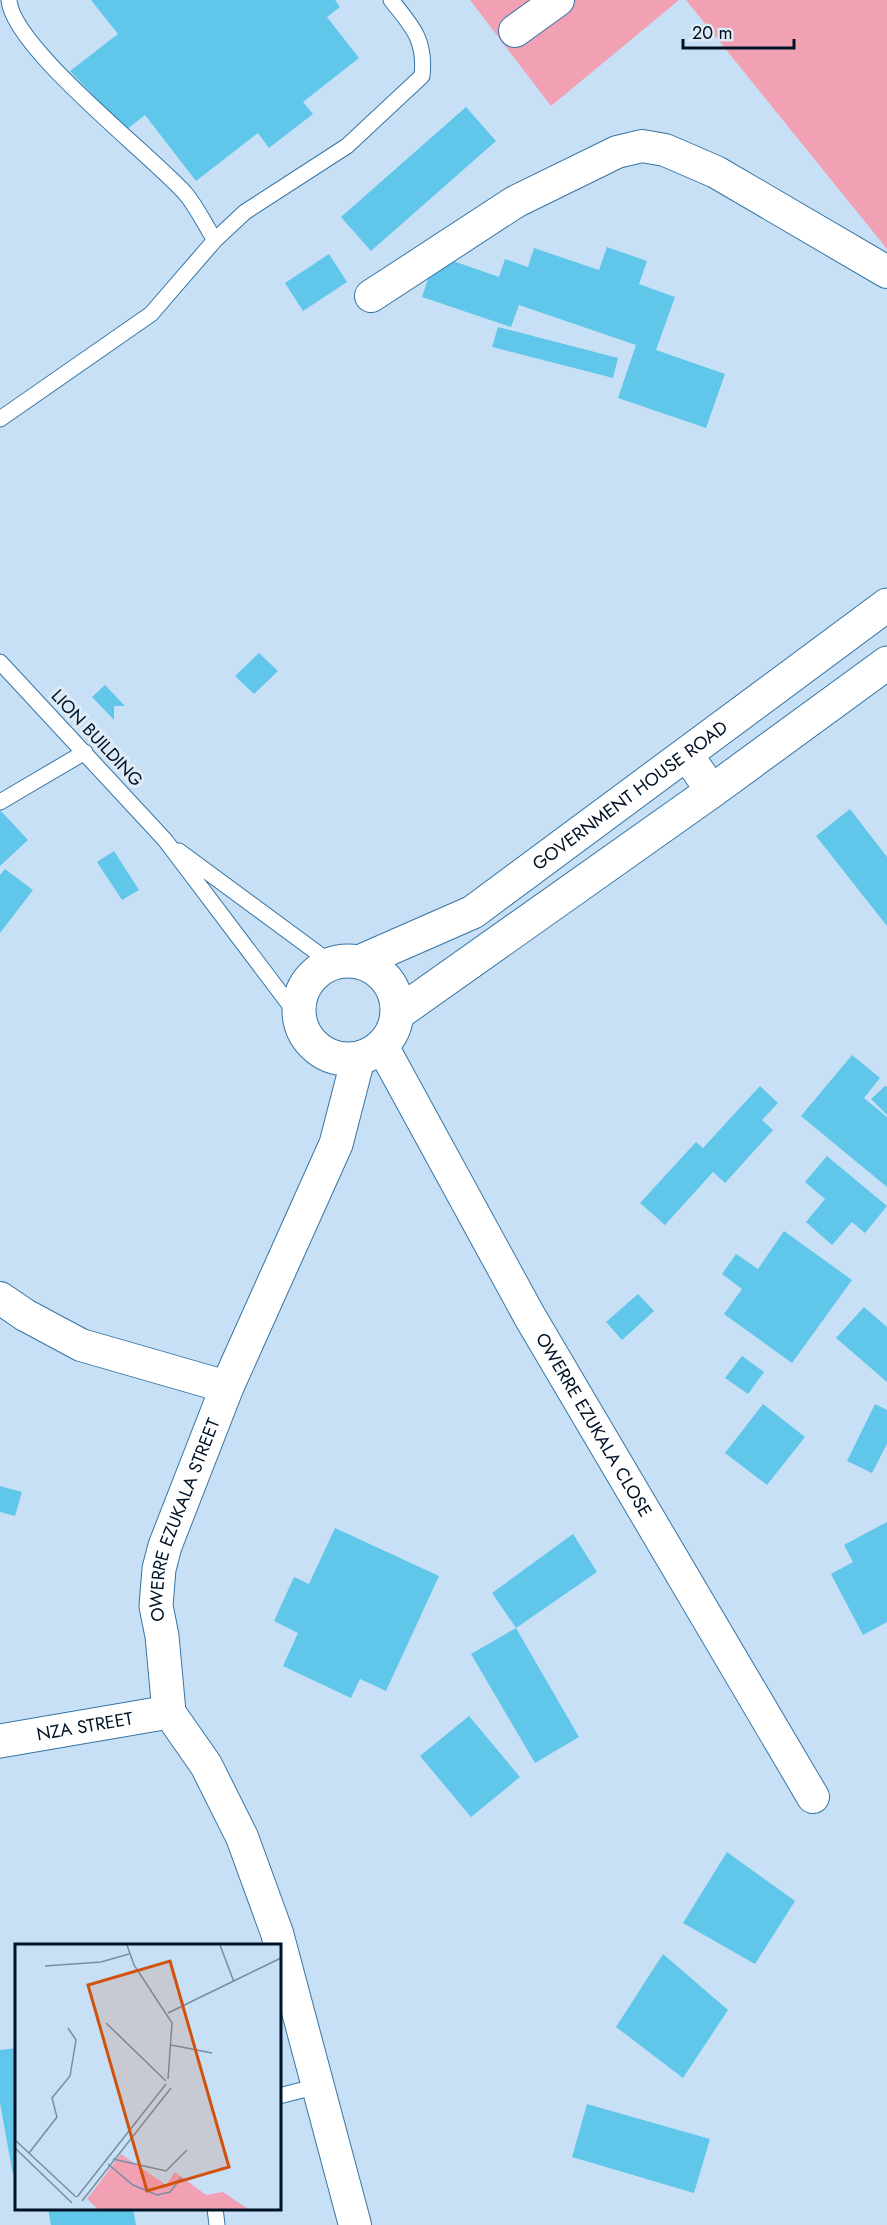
<svg xmlns="http://www.w3.org/2000/svg" width="887" height="2225" viewBox="0 0 887 2225" font-family="Jost,sans-serif">
  <style>
    .green { fill: #f2a0b4 }
    .building { fill: #60c6ea }
    .lines { fill: none; stroke-linecap: round; stroke-linejoin: round }
    .service-casing { stroke: #3475a5; stroke-width: 17 }
    .minor-casing { stroke: #3475a5; stroke-width: 34 }
    .tertiary-casing { stroke: #3475a5; stroke-width: 35 }
    .service { stroke: #fff; stroke-width: 15 }
    .minor { stroke: #fff; stroke-width: 32 }
    .tertiary { stroke: #fff; stroke-width: 33 }
    .labels { text-anchor: middle; stroke-width: 6; stroke-linejoin: round; paint-order: stroke }
    .street-label { font-size: 18px; fill: #001225; stroke: #dfecf6 }
    .inset-road { fill: none; stroke: #778ea2; stroke-width: 1.5 }
    .view { fill: #d1520e; fill-opacity: 0.15; stroke: #d1520e; stroke-width: 3 }
    .inset-edge { fill: none; stroke: #001225; stroke-width: 3 }
  </style>
  <rect width="100%" height="100%" fill="#c7e0f6"/>
  <!-- green -->
  <path class="green" d="M 470,0 L 679,0 L 551,106 Z
    M 686,0 L 887,0 L 887,249 Z"/>
  <!-- building -->
  <path class="building" d="M 91,0 L 335,0 L 340,7 L 327,17 L 359,58 L 303,102 L 313,114 L 269,148 L 258,133 L 196,181 L 145,115 L 126,130 L 70,71 L 118,34 Z
    M 466,107 L 496,141 L 371,251 L 341,217 Z
    M 607,247 L 647,261 L 639,284 L 675,297 L 656,350 L 725,374 L 706,428 L 618,398 L 636,345 L 519,305 L 511,327 L 422,297 L 436,255 L 499,277 L 505,259 L 528,267 L 534,248 L 599,270 Z
    M 329,254 L 347,282 L 303,311 L 285,283 Z
    M 498,327 L 618,358 L 613,378 L 492,347 Z
    M 259,653 L 278,671 L 254,694 L 235,676 Z
    M 105,685 L 125,706 L 114,706 L 114,720 L 92,697 Z
    M 850,809 L 887,857 L 887,926 L 816,836 Z
    M 0,810 L 28,840 L 0,866 Z
    M 114,851 L 139,890 L 122,900 L 97,862 Z
    M 5,869 L 33,890 L 0,933 L 0,875 Z
    M 852,1055 L 880,1078 L 864,1098 L 887,1117 L 887,1187 L 801,1116 Z
    M 760,1086 L 778,1103 L 762,1120 L 773,1130 L 725,1183 L 713,1172 L 665,1225 L 640,1203 L 696,1142 L 703,1148 Z
    M 885,1086 L 887,1087 L 887,1115 L 871,1099 Z
    M 827,1156 L 887,1206 L 865,1233 L 852,1222 L 832,1245 L 806,1222 L 825,1199 L 805,1182 Z
    M 784,1231 L 852,1280 L 792,1363 L 724,1314 L 742,1289 L 722,1274 L 736,1254 L 758,1269 Z
    M 638,1294 L 654,1311 L 622,1340 L 606,1322 Z
    M 864,1307 L 887,1327 L 887,1382 L 836,1338 Z
    M 742,1356 L 764,1372 L 748,1394 L 725,1378 Z
    M 763,1404 L 805,1437 L 767,1485 L 725,1453 Z
    M 875,1404 L 887,1410 L 887,1444 L 872,1473 L 847,1461 Z
    M 0,1486 L 22,1492 L 15,1516 L 0,1512 Z
    M 887,1522 L 887,1622 L 863,1635 L 831,1574 L 853,1562 L 844,1545 Z
    M 335,1528 L 439,1576 L 386,1691 L 360,1679 L 351,1698 L 283,1666 L 298,1633 L 274,1621 L 294,1577 L 309,1584 Z
    M 573,1534 L 597,1572 L 516,1628 L 492,1593 Z
    M 516,1628 L 579,1737 L 535,1763 L 471,1654 Z
    M 469,1716 L 520,1777 L 471,1817 L 420,1756 Z
    M 727,1852 L 795,1901 L 755,1964 L 683,1923 Z
    M 663,1954 L 728,2010 L 683,2078 L 616,2027 Z
    M 16,2048 L 16,2175 L 13,2175 L 0,2103 L 0,2050 Z
    M 587,2104 L 710,2139 L 694,2193 L 572,2157 Z
    M 48,2208 L 133,2208 L 136,2225 L 51,2225 Z"/>
  <g class="lines">
    <!-- service casing -->
    <g class="service-casing">
      <path id="service" d="M 215,240 L 245,212 L 347,146 L 422,76 C 426,40 412,26 391,0
        M 0,419 L 151,314 L 215,240 C 205,225 197,207 185,193 C 149,153 12,47 9,0
        M 0,662 L 165,840 L 298,1016
        M 0,802 L 85,752
        M 179,851 L 331,963
        M 279,2096 L 318,2086
        M 215,2208 L 217,2225"/>
    </g>
    <!-- minor casing -->
    <g class="minor-casing">
      <g id="minor">
        <path d="M 515,31 L 558,0"/>
        <path d="M 371,296 L 515,202 L 617,152 L 642,146 L 665,150 L 716,172 L 887,272"/>
        <path d="M 687,755 L 712,791"/>
        <path id="s1" d="M 382,1046 L 530,1317 L 813,1797"/>
        <path d="M 0,1298 L 25,1315 L 81,1345 L 227,1387"/>
        <path d="M 169,1712 L 206,1765 L 242,1837 L 277,1933 L 355,2225"/>
      </g>
    </g>
    <!-- tertiary casing -->
    <g class="tertiary-casing">
      <g id="tertiary">
        <circle cx="348" cy="1010" r="49"/>
        <path id="s2" d="M 359,962 L 473,912 L 887,605"/>
        <path d="M 397,1014 L 712,791 L 887,663"/>
        <path id="s3" d="M 0,1741 L 169,1712 L 162,1636 L 156,1606 L 159,1569 L 165,1546 L 227,1387 L 336,1144 L 358,1059"/>
      </g>
    </g>
    <!-- service -->
    <use href="#service" class="service"/>
    <!-- minor -->
    <use href="#minor" class="minor"/>
    <!-- tertiary -->
    <use href="#tertiary" class="tertiary"/>
  </g>
  <g class="labels">
    <!-- street labels -->
    <g class="street-label">
      <text transform="translate(97 738) rotate(47)" y="6">LION BUILDING</text>
      <text dy="6" stroke="none"><textPath href="#s2" startOffset="320">GOVERNMENT HOUSE ROAD</textPath></text>
      <text dy="6" stroke="none"><textPath href="#s1" startOffset="434">OWERRE EZUKALA CLOSE</textPath></text>
      <text dy="6" stroke="none"><textPath href="#s3" startOffset="369">OWERRE EZUKALA STREET</textPath></text>
      <text dy="6" stroke="none"><textPath href="#s3" startOffset="86">NZA STREET</textPath></text>
    </g>
  </g>
  <!-- overview -->
  <g transform="translate(15 1944)">
    <rect width="266" height="266" fill="#c7e0f6"/>
    <path d="M 106,210 L 151,241 L 160,228 L 191,251 L 208,248 L 233,265 L 83,265 L 72,255 Z" fill="#f2a0b4"/>
    <path class="inset-road" d="M 112,1 L 119,21 L 157,79 L 153,135M 205,1 L 219,38M 30,22 L 86,18 L 114,10M 153,69 L 266,14M 91,79 L 151,137M 156,101 L 197,109M 0,196 L 61,253M 0,204 L 57,259M 14,209 L 42,173 L 37,154 L 55,132 L 61,96 L 53,84M 98,215 L 151,227 L 172,206M 93,220 L 118,241 L 142,251 L 155,248 L 166,234M 62,253 L 151,140M 67,257 L 156,144"/>
    <path class="view" d="M 155,17 L 214,223 L 132,247 L 73,41 Z"/>
    <rect width="266" height="266" class="inset-edge"/>
  </g>
  <!-- scale -->
  <path d="M683 39v9h111v-9" fill="none" stroke="#001225" stroke-width="3"/>
  <text x="692" y="39" font-size="18" fill="#001225" stroke="#dfecf6" stroke-width="4.5" paint-order="stroke">20 m</text>
</svg>
